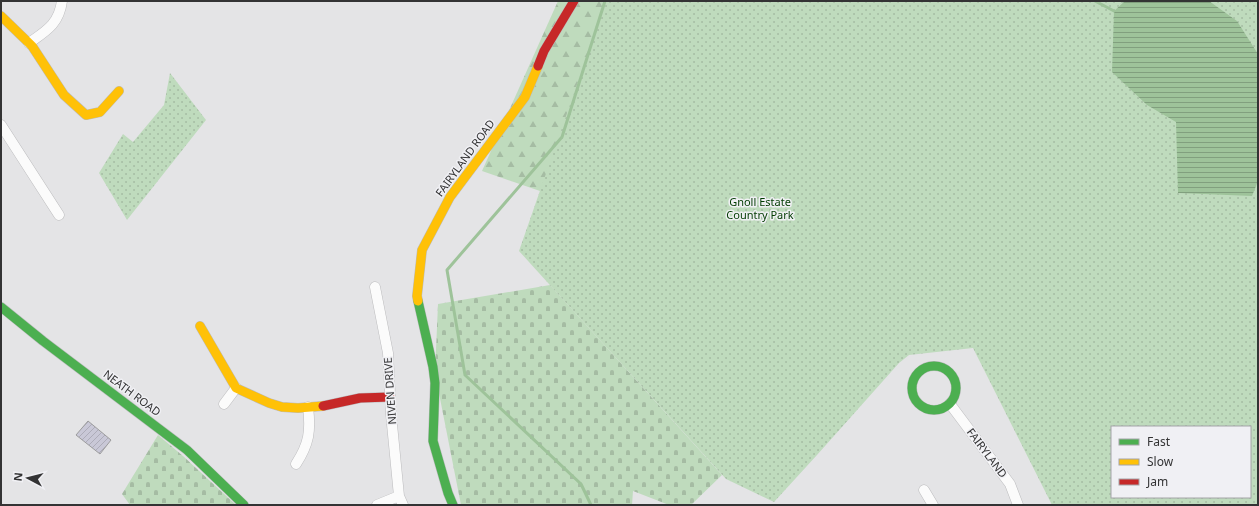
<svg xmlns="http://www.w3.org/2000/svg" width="1259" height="506" viewBox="0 0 1259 506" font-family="'Noto Sans',sans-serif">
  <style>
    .forest { fill: url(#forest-firs) }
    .cemetery { fill: url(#cemetery-stones) }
    .park { fill: url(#park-dots); fill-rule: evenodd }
    .water { fill: url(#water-rules) }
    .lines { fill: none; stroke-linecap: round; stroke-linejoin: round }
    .stream { stroke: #9ec39a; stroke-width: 3 }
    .building { fill: url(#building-hatch); stroke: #9c9c9d }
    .street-casing { stroke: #bbbbbd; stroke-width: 11 }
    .fast-casing { stroke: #bbbbbd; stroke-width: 10 }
    .slow-casing { stroke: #bbbbbd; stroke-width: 10 }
    .jam-casing { stroke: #bbbbbd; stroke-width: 10 }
    .street { stroke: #fbfbfb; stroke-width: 10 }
    .fast { stroke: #4caf50; stroke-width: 9 }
    .slow { stroke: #ffc107; stroke-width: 9 }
    .jam { stroke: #c62828; stroke-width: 9 }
    .labels { text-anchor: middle; stroke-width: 3; stroke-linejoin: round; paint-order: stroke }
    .street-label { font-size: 11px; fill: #333334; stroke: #f0f0f4 }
    .park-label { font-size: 11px; fill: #003b00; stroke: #f0f0f4 }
  </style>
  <defs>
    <pattern id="forest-firs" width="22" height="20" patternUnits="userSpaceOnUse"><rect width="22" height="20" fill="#bfdbbd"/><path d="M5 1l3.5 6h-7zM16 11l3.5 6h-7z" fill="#a5bca3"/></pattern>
    <pattern id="cemetery-stones" width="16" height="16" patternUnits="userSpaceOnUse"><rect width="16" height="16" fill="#bfdbbd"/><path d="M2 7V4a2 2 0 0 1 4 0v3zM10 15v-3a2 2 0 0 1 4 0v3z" fill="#a5bca3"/></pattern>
    <pattern id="park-dots" width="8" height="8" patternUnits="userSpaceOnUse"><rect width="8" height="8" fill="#bfdbbd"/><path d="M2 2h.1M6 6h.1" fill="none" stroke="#a5bca3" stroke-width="1.8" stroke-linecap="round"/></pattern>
    <pattern id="water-rules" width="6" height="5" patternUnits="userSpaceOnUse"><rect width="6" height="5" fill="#9ec39a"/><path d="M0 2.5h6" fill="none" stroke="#819f7e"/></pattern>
    <pattern id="building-hatch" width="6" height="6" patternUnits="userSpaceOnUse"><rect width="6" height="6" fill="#c9c8d7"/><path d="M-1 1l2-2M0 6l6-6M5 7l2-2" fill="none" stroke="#adacb9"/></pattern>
  </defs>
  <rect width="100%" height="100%" fill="#e4e4e6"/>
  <!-- forest -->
  <path class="forest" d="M 558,1 L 648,1 L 609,95 L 540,191 L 482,171 Z"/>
  <!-- cemetery -->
  <path class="cemetery" d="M 550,285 L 722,475 L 691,505 L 669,505 L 633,491 L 632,505 L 461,505 L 435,373 L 438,304 Z
    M 158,435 L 183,456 L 236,505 L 130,505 L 122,494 Z"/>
  <!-- park -->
  <path class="park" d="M 606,1 L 1258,1 L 1258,505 L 1052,505 L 973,348 L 909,355 L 899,363 L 817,455 L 774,502 L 726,479 L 519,251 ZM 1112,427 L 1250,427 L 1250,497 L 1112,497 Z
    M 170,73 L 206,120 L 127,220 L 99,173 L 123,134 L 133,142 L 164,105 Z"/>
  <!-- water -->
  <path class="water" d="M 1125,1 L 1209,1 L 1237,21 L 1258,54 L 1258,181 L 1252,196 L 1178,193 L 1176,122 L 1147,105 L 1112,72 L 1114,11 Z"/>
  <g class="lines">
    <!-- stream -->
    <path class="stream" d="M 1095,1 L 1114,11
      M 591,505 L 581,484 L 465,375 L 447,270 L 562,137 L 605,1"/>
  </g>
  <!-- building -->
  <path class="building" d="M 88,421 L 111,440 L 100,454 L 76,435 Z"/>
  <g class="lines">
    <!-- street casing -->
    <g class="street-casing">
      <path id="street" d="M 29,43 C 46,31 59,24 62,1
        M 1,125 L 59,215
        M 375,287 L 388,353 L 391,414 L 399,496
        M 224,404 L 236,388
        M 950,404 L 1010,484 L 1018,505
        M 296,464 C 309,444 311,431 308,407
        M 924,490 L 933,505
        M 377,505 L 399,496 L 403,505"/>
    </g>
    <!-- fast casing -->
    <g class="fast-casing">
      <path id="fast" d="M 418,301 L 433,367 L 435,383 L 433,441 L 448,493 L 453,505
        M 1,307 L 43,341 L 187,450 L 244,505
        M912 388a22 22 0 1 1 44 0a22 22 0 1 1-44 0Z"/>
    </g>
    <!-- slow casing -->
    <g class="slow-casing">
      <path id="slow" d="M 1,16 L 32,46 L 64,95 L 86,115 L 100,112 L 119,91
        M 418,301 L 417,296 L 422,250 L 450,197 L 525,97 L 538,66
        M 200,326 L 236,388 L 269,403 L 282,407 L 298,408 L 323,406"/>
    </g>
    <!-- jam casing -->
    <g class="jam-casing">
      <path id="jam" d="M 538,66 L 544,51 L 574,1
        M 323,406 L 360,398 L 390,397"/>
    </g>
    <!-- street -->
    <use href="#street" class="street"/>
    <!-- fast -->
    <use href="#fast" class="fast"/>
    <!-- slow -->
    <use href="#slow" class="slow"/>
    <!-- jam -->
    <use href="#jam" class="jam"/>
  </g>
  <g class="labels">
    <!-- street labels -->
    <g class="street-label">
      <text transform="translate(465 158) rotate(-54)" y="4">FAIRYLAND ROAD</text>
      <text transform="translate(390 391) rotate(-94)" y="4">NIVEN DRIVE</text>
      <text transform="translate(132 393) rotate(37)" y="4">NEATH ROAD</text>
      <text transform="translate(987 453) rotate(53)" y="4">FAIRYLAND</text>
    </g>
    <!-- park labels -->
    <g class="park-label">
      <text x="760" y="206">Gnoll Estate<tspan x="760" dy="13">Country Park</tspan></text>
    </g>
  </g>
  <!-- border -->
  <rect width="1259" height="506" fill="none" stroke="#333334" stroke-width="4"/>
  <!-- legend -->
  <rect x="1111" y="426" width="140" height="72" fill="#f0f0f4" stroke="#a4a4a7"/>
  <rect x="1119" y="439" width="20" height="6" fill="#4caf50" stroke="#a4a4a7"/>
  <text x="1147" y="446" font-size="12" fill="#333334">Fast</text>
  <rect x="1119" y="459" width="20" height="6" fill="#ffc107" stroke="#a4a4a7"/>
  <text x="1147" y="466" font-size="12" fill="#333334">Slow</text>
  <rect x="1119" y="479" width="20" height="6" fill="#c62828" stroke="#a4a4a7"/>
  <text x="1147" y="486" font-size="12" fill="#333334">Jam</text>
  <!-- north arrow -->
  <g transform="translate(28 478) rotate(277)" stroke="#f0f0f4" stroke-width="3" paint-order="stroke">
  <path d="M0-3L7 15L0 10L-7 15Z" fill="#333334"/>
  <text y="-6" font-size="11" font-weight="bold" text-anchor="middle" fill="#333334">N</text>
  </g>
</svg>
